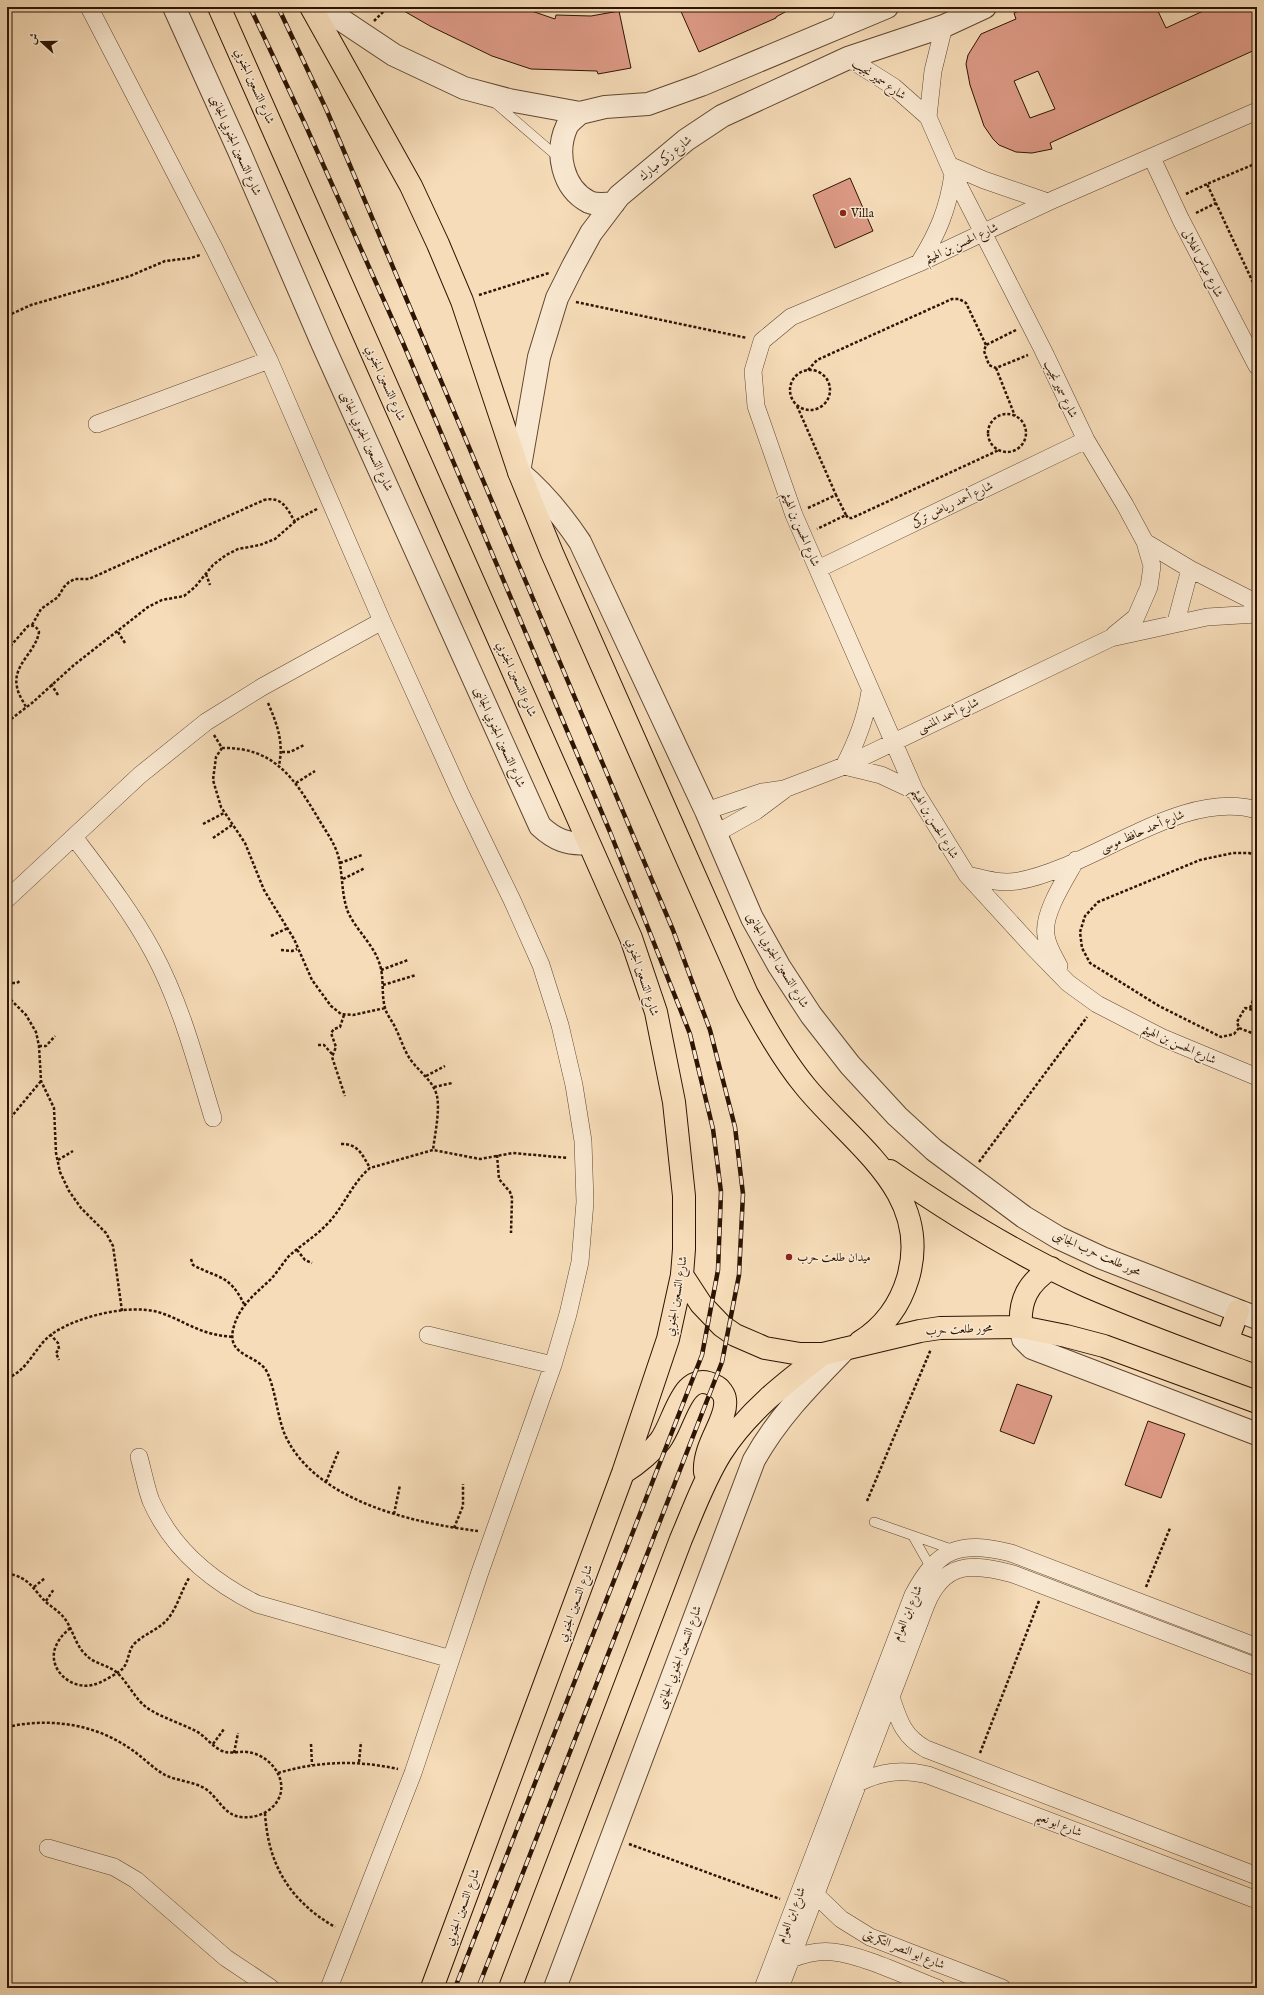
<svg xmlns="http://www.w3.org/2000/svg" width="1264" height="1995" viewBox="0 0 1264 1995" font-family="'IM FELL English',Amiri,serif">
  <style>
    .building { fill: #de9b87; stroke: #2d1403; fill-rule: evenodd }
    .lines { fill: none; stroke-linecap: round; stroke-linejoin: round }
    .service-casing { stroke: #5f4630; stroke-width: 10 }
    .minor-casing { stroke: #5f4630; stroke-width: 18 }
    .tertiary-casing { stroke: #5f4630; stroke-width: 24 }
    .primary-casing { stroke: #2d1403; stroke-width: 24 }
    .trunk-casing { stroke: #2d1403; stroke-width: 24 }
    .path { stroke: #2d1403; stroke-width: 2.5; stroke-dasharray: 3 2; stroke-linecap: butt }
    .service { stroke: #f9e8d1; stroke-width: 9 }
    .minor { stroke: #f9e8d1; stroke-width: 17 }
    .tertiary { stroke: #f9e8d1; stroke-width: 22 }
    .primary { stroke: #f6dcb8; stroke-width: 22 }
    .trunk { stroke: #f6dcb8; stroke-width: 22 }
    .rail-casing { stroke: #2d1403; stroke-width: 4.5 }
    .rail { stroke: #f9e8d1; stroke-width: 3; stroke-dasharray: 9; stroke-linecap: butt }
    .poi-dot { fill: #8f2418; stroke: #f9e8d1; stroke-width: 1.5 }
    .labels { text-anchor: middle; stroke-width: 3; stroke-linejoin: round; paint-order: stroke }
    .street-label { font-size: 12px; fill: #2d1403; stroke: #f9e8d1 }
    .poi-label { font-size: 12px; fill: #2d1403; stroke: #f9e8d1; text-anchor: start }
  </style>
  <rect width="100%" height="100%" fill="#f6dcb8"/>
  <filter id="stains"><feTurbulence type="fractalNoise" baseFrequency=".005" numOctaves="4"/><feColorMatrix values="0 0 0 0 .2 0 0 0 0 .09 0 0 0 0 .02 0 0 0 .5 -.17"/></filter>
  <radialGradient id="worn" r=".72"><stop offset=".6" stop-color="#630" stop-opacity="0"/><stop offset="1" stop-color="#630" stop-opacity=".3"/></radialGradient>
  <!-- building -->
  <path class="building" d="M 397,7 L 520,7 L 555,19 L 556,15 L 591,16 L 619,11 L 631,68 L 598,74 L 597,71 L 531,69 L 492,56 L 430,26 Z
    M 679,7 L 794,7 L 776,17 L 776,18 L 699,52 Z
    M 1028,7 L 1156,7 L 1166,28 L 1212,7 L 1257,7 L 1257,49 L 1050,143 L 1052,149 L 1032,153 L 1016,152 L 999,145 L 993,139 L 984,126 L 970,85 L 966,64 L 968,55 L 981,34 L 1016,19 L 1014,13 ZM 1038,71 L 1055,109 L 1030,118 L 1014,81 Z
    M 850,178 L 873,231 L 835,248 L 813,195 Z
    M 1017,1384 L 1052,1396 L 1034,1444 L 1000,1431 Z
    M 1148,1421 L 1185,1434 L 1161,1498 L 1125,1485 Z"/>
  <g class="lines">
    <!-- service casing -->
    <g class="service-casing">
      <path id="service" d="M 494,102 L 559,158
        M 874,1522 L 954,1550
        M 914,1538 L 931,1568"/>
    </g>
    <!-- minor casing -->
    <g class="minor-casing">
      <path id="minor" d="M 89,7 L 214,248 L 269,360 L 382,621 L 461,795 L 512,900 L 541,965 L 560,1025 L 574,1085 L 583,1141 L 585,1202 L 580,1262 L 568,1314 L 553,1365 L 480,1572 L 413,1773 L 329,1988
        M 836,30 L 847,7
        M 848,58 L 894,87 L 928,117 L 953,174 L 1043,350 L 1086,440 L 1125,505 L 1145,542 L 1190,569 L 1257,603
        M 1257,111 L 1048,202 L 919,263 L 791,317 L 762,341 L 753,371 L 756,406 L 794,515 L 915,791 L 967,875 L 1032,946 L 1068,983 L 1097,1004 L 1161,1037 L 1257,1077
        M 928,117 L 933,71 L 944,26
        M 1152,158 L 1181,220 L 1257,366
        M 949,165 L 984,180 L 1048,202
        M 919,263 C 938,233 948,209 953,174
        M 97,424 L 269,360
        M 818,569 L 1086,440
        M 1176,622 L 1190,569
        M 1114,635 L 1136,617 L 1149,587 L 1152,566 L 1145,542
        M 870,691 C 866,718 857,741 844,766 L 881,775 L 915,791
        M 706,811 L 762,792 L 784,789 L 844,766 L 1111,638 L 1207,617 L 1257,614
        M 715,834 L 756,811 L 784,790
        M 74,837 C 102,874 131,911 153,952 C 181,1004 196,1062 213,1118
        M 967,875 C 984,879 1001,884 1018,881 C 1093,868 1181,788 1257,810
        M 7,899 L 140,775 L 206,722 L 262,687 L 382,621
        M 1059,966 C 1054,956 1047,946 1046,935 C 1042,914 1066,878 1076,860
        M 428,1335 L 553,1365
        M 139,1457 C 143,1471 146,1488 151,1501 C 172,1549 211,1581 257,1604 L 451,1659
        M 891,1697 C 899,1721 903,1736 926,1749 L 1257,1876
        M 858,1783 C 882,1771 902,1769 928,1775 L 1257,1900
        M 48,1848 L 114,1867 L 136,1880 L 226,1958 L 271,1988
        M 807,1891 L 816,1895 L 841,1919 L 870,1937 L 1002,1988
        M 791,1959 C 804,1954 818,1950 833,1952 C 863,1955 908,1977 937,1988
        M 763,1988 L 913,1595 C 938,1548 960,1540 1011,1553 L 1257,1647
        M 780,1988 L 926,1605 C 944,1561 972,1563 1013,1574 L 1257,1667"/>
    </g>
    <!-- tertiary casing -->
    <g class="tertiary-casing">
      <path id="tertiary" d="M 174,7 L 239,151 L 323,345 L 540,826 C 555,840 568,845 588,843
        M 322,7 L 394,55 L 464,88 L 509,100 L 580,113 L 605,107 L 648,104 L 701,85 L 887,7
        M 985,7 L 944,26 L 848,58 L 722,116 L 686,140 L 619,196 L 591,233 L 573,266 L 557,298 L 539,357 L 519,472 C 544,493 562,515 580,542 L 706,811 L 752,918 L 779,966 L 811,1015 L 850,1065 L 897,1116 L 934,1150 L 1024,1217 L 1059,1238 L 1102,1258 L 1257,1318
        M 580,113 C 576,117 570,121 567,126 C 555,152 562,188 589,202 C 596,205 607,204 614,203
        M 1021,1327 L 1023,1339 L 1032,1348 L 1257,1434
        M 555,1988 L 754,1460 C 778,1417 811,1384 845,1349"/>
    </g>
    <!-- primary casing -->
    <g class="primary-casing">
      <path id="primary" d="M 219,7 L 631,938 L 656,1012 L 674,1102 L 684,1196 L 684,1249 L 682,1275 L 701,1304 L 722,1326 L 735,1335 L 765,1348 L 800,1354 L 823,1354 L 920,1331 L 940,1328 L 1021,1327 L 1066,1336 L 1104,1346 L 1257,1402
        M 311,7 L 411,186 L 438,244 L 462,301 L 519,472 L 552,553 L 747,994 C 764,1026 782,1058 805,1086 C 852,1144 933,1192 908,1278 C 900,1305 884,1327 860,1342
        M 890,1171 C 952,1214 1018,1255 1087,1286 C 1142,1310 1200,1331 1257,1352
        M 1021,1327 C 1019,1300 1028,1283 1051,1268
        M 1227,1341 L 1238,1311"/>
    </g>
    <!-- trunk casing -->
    <g class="trunk-casing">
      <path id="trunk" d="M 623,1473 C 637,1464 649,1455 660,1441 C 675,1422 682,1367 715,1386 C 720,1388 725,1395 725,1400 C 728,1419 703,1445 705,1472
        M 432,1988 L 623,1473 L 668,1339 L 682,1275
        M 510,1988 L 681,1539 C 693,1511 704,1480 721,1453 C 747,1412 785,1383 823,1354"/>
    </g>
    <!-- path -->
    <path class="path" d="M 374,21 L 388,7
      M 1257,163 L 1207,184 L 1257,291
      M 1186,194 L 1207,184
      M 1196,213 L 1216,203
      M 479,295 L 549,273
      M 576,302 L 747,338
      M 7,316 L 31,305 L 130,276 L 165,261 L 191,258 L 200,255
      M 1016,330 L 986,345 L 984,351 L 989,365 L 996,368 L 1028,355
      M 996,368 L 1015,416
      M 808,370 L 817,360 L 952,299 L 959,299 L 966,303 L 986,345
      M790 390a20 20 0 1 1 40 0a20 20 0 1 1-40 0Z
      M 797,406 L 836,495
      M988 433a19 19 0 1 1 38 0a19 19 0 1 1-38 0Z
      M 808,508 L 836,495 L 846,515 L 817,529
      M 846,515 L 848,518 L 852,518 L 999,450
      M 206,574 L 210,585
      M 32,625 L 41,609 L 58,597 L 64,587 L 69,582 L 75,579 L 89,579 L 264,500 C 282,496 287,508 295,522
      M 118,632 L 125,643
      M 7,650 L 28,626 C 34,625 36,626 39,632 C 36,652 12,665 17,687 C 18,694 23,701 26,707
      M 51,684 L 58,695
      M 268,703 C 277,724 284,742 279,765
      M 7,722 L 32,703 L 74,665 L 148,607 L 162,600 L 184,596 L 195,587 L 213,565 L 226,555 L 238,549 L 260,545 L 275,539 L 298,519 L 317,509
      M 214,735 L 222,748 C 274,747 294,778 318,818 C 325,830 334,842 338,855 C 343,873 341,894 348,912 C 357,932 376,946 381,969 C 384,983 381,997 386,1011 C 388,1016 392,1021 395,1027 C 400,1037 404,1050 410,1059 C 419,1072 433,1080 437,1096 C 440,1112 435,1133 433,1150
      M 222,748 L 216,757 L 213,780 L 221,807 L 245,843 L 264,890 L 294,939 L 312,980 L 331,1006 L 341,1014 L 353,1015 L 385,1008
      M 282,752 L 290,752 L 304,745
      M 296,783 L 315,771
      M 203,824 L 224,813
      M 213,838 L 232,825
      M 340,863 L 362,855
      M 343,879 L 365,868
      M 271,936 L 288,928
      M 281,950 L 292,951 L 297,949
      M 381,970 L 408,960
      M 7,983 L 17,983 L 21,980
      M 383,985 L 416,975
      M 7,996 L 26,1015 L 36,1032 L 39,1046 L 41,1081 L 54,1108 L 56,1153 L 60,1172 L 69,1191 L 81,1208 L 106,1233 L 113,1246 L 122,1311
      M 1250,1008 L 1257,990
      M 1257,1011 L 1245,1008 L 1237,1022 L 1239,1028 L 1257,1035
      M 344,1015 L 340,1027 L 334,1029 L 331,1033 L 336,1047 L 332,1057 L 345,1096
      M 1239,1028 L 1234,1034 L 1221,1037 L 1159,1006 L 1090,963 L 1082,948 L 1080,932 L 1085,916 L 1098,902 L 1200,860 L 1233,853 L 1249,853 L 1257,856
      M 318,1045 L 324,1045 L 332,1054
      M 39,1046 L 46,1046 L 55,1036
      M 426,1076 L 445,1066
      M 434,1087 L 452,1083
      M 7,1122 L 41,1081
      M 341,1144 C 358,1143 363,1156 370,1168
      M 497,1155 L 499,1179 L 510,1192 L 512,1198 L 511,1233
      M 58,1160 L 73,1151
      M 979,1162 L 1087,1017
      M 7,1250 C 12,1267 11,1279 7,1296
      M 297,1250 L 305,1260 L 312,1263
      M 191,1259 L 193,1265 C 219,1279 229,1274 244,1304
      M 50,1334 L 58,1343 L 59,1349 L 56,1353 L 59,1360
      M 7,1378 C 29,1371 36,1343 55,1332 C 80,1316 129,1304 158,1312 C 175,1317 190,1327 206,1332 C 215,1335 224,1336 233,1337
      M 326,1482 L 339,1450
      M 867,1501 L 931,1349
      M 394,1514 L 400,1485
      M 454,1528 L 463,1506 L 463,1484
      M 478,1531 C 413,1523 315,1501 285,1435 C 277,1415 276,1393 268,1374 C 260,1354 227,1358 233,1330 C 238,1307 254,1295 270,1280 C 277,1273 282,1264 289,1256 C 302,1244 318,1235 330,1221 C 345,1204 353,1182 370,1168 L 433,1150 L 480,1159 L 513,1153 L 568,1158
      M 7,1573 C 32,1579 31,1588 47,1603 C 53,1608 60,1612 65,1619 C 73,1630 75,1644 85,1654 C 94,1664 105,1664 115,1671 C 129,1682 135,1702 152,1711 C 166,1719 182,1724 196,1731 C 205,1736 211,1745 220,1750 C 230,1755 237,1751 247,1752 C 266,1754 284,1772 281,1792 C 277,1810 258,1819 241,1817 C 223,1815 218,1796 204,1788 C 192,1781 177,1781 165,1775 C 151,1767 140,1754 126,1746 C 91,1723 47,1718 7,1727
      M 34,1587 L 45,1578
      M 1146,1587 L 1170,1528
      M 46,1601 L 54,1589
      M 70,1628 C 66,1632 61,1636 58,1642 C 43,1666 71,1693 96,1684 C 102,1682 121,1672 124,1667 C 129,1660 128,1651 134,1644 C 143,1635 157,1630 166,1621 C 177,1609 181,1591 189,1578
      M 213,1744 L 224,1729
      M 311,1744 L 312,1765
      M 234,1753 L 238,1733
      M 980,1753 L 1039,1601
      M 359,1762 L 361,1742
      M 278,1773 C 319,1761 357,1760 398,1769
      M 265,1813 C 268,1865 290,1901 335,1927
      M 629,1844 L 780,1899"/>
    <!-- service -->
    <use href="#service" class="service"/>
    <!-- minor -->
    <use href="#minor" class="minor"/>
    <!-- tertiary -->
    <use href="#tertiary" class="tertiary"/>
    <!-- primary -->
    <use href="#primary" class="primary"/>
    <!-- trunk -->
    <use href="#trunk" class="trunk"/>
    <!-- rail casing -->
    <g class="rail-casing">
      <path id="rail" d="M 250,7 L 305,124 L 403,343 L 610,832 L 690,1034 L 713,1129 L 721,1192 L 718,1270 L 702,1355 L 455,1988
        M 278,7 L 327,111 L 673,930 L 710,1030 L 735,1127 L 743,1194 L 739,1275 L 722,1362 L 478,1988"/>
    </g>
    <!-- rail -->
    <use href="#rail" class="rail"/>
  </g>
  <!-- markers -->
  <g class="poi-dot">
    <circle cx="843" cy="213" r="4"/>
    <circle cx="789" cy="1257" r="4"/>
  </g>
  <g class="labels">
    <!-- street labels -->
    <g class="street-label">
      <text transform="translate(879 79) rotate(34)" y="4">شارع سمير نجيب</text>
      <text transform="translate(255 86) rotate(66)" y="4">شارع التسعين الجنوبي</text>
      <text transform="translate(236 145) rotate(66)" y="4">شارع التسعين الجنوبي الجانبى</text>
      <text transform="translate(665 158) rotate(-39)" y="4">شارع زكى مبارك</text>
      <text transform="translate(961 243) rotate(-25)" y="4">شارع الحسن بن الهيثم</text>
      <text transform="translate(1203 263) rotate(63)" y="4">شارع عباس الهلالى</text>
      <text transform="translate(386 383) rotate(66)" y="4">شارع التسعين الجنوبي</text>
      <text transform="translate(1061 389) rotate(64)" y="4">شارع سمير نجيب</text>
      <text transform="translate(367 441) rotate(65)" y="4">شارع التسعين الجنوبي الجانبى</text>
      <text transform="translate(952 504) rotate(-26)" y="4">شارع أحمد رياض تركى</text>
      <text transform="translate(801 529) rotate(67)" y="4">شارع الحسن بن الهيثم</text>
      <text transform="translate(517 679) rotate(66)" y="4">شارع التسعين الجنوبي</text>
      <text transform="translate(948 715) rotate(-25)" y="4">شارع أحمد المنسى</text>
      <text transform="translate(500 737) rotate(66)" y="4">شارع التسعين الجنوبي الجانبى</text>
      <text transform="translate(935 823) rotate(59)" y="4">شارع الحسن بن الهيثم</text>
      <text transform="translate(1142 831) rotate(-23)" y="4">شارع أحمد حافظ موسى</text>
      <text transform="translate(778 960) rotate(59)" y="4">شارع التسعين الجنوبي الجانبى</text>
      <text transform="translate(643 977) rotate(72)" y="4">شارع التسعين الجنوبي</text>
      <text transform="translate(1179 1044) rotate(24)" y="4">شارع الحسن بن الهيثم</text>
      <text transform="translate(1097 1253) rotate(24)" y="4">محور طلعت حرب الجانبى</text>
      <text transform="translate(676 1296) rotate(-80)" y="4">شارع التسعين الجنوبي</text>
      <text transform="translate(959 1329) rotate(-3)" y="4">محور طلعت حرب</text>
      <text transform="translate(575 1603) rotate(-70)" y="4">شارع التسعين الجنوبي</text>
      <text transform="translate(907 1613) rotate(-67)" y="4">شارع ابن العوام</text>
      <text transform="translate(679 1657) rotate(-70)" y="4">شارع التسعين الجنوبي الجانبى</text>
      <text transform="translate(1059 1824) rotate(21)" y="4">شارع ابو نعيم</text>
      <text transform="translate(462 1907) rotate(-70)" y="4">شارع التسعين الجنوبي</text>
      <text transform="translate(791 1915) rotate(-69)" y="4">شارع ابن العوام</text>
      <text transform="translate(904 1949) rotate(22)" y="4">شارع ابو النصر التكريتى</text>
    </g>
    <!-- poi labels -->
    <g class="poi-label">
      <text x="851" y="217">Villa</text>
      <text x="797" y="1261">ميدان طلعت حرب</text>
    </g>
  </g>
  <!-- margin -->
  <rect width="1264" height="1995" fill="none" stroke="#f6dcb8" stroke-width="24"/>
  <rect x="8" y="8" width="1248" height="1979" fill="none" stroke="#2d1403" stroke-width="2"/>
  <rect x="12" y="12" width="1240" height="1971" fill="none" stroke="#2d1403"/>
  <!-- north arrow -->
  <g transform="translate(42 42) rotate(291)" stroke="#f9e8d1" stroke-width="3" paint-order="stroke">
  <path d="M0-3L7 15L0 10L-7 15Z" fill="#2d1403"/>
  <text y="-6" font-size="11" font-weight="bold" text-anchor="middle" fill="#2d1403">ش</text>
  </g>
  <rect width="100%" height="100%" filter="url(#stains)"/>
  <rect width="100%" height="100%" fill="url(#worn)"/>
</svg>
